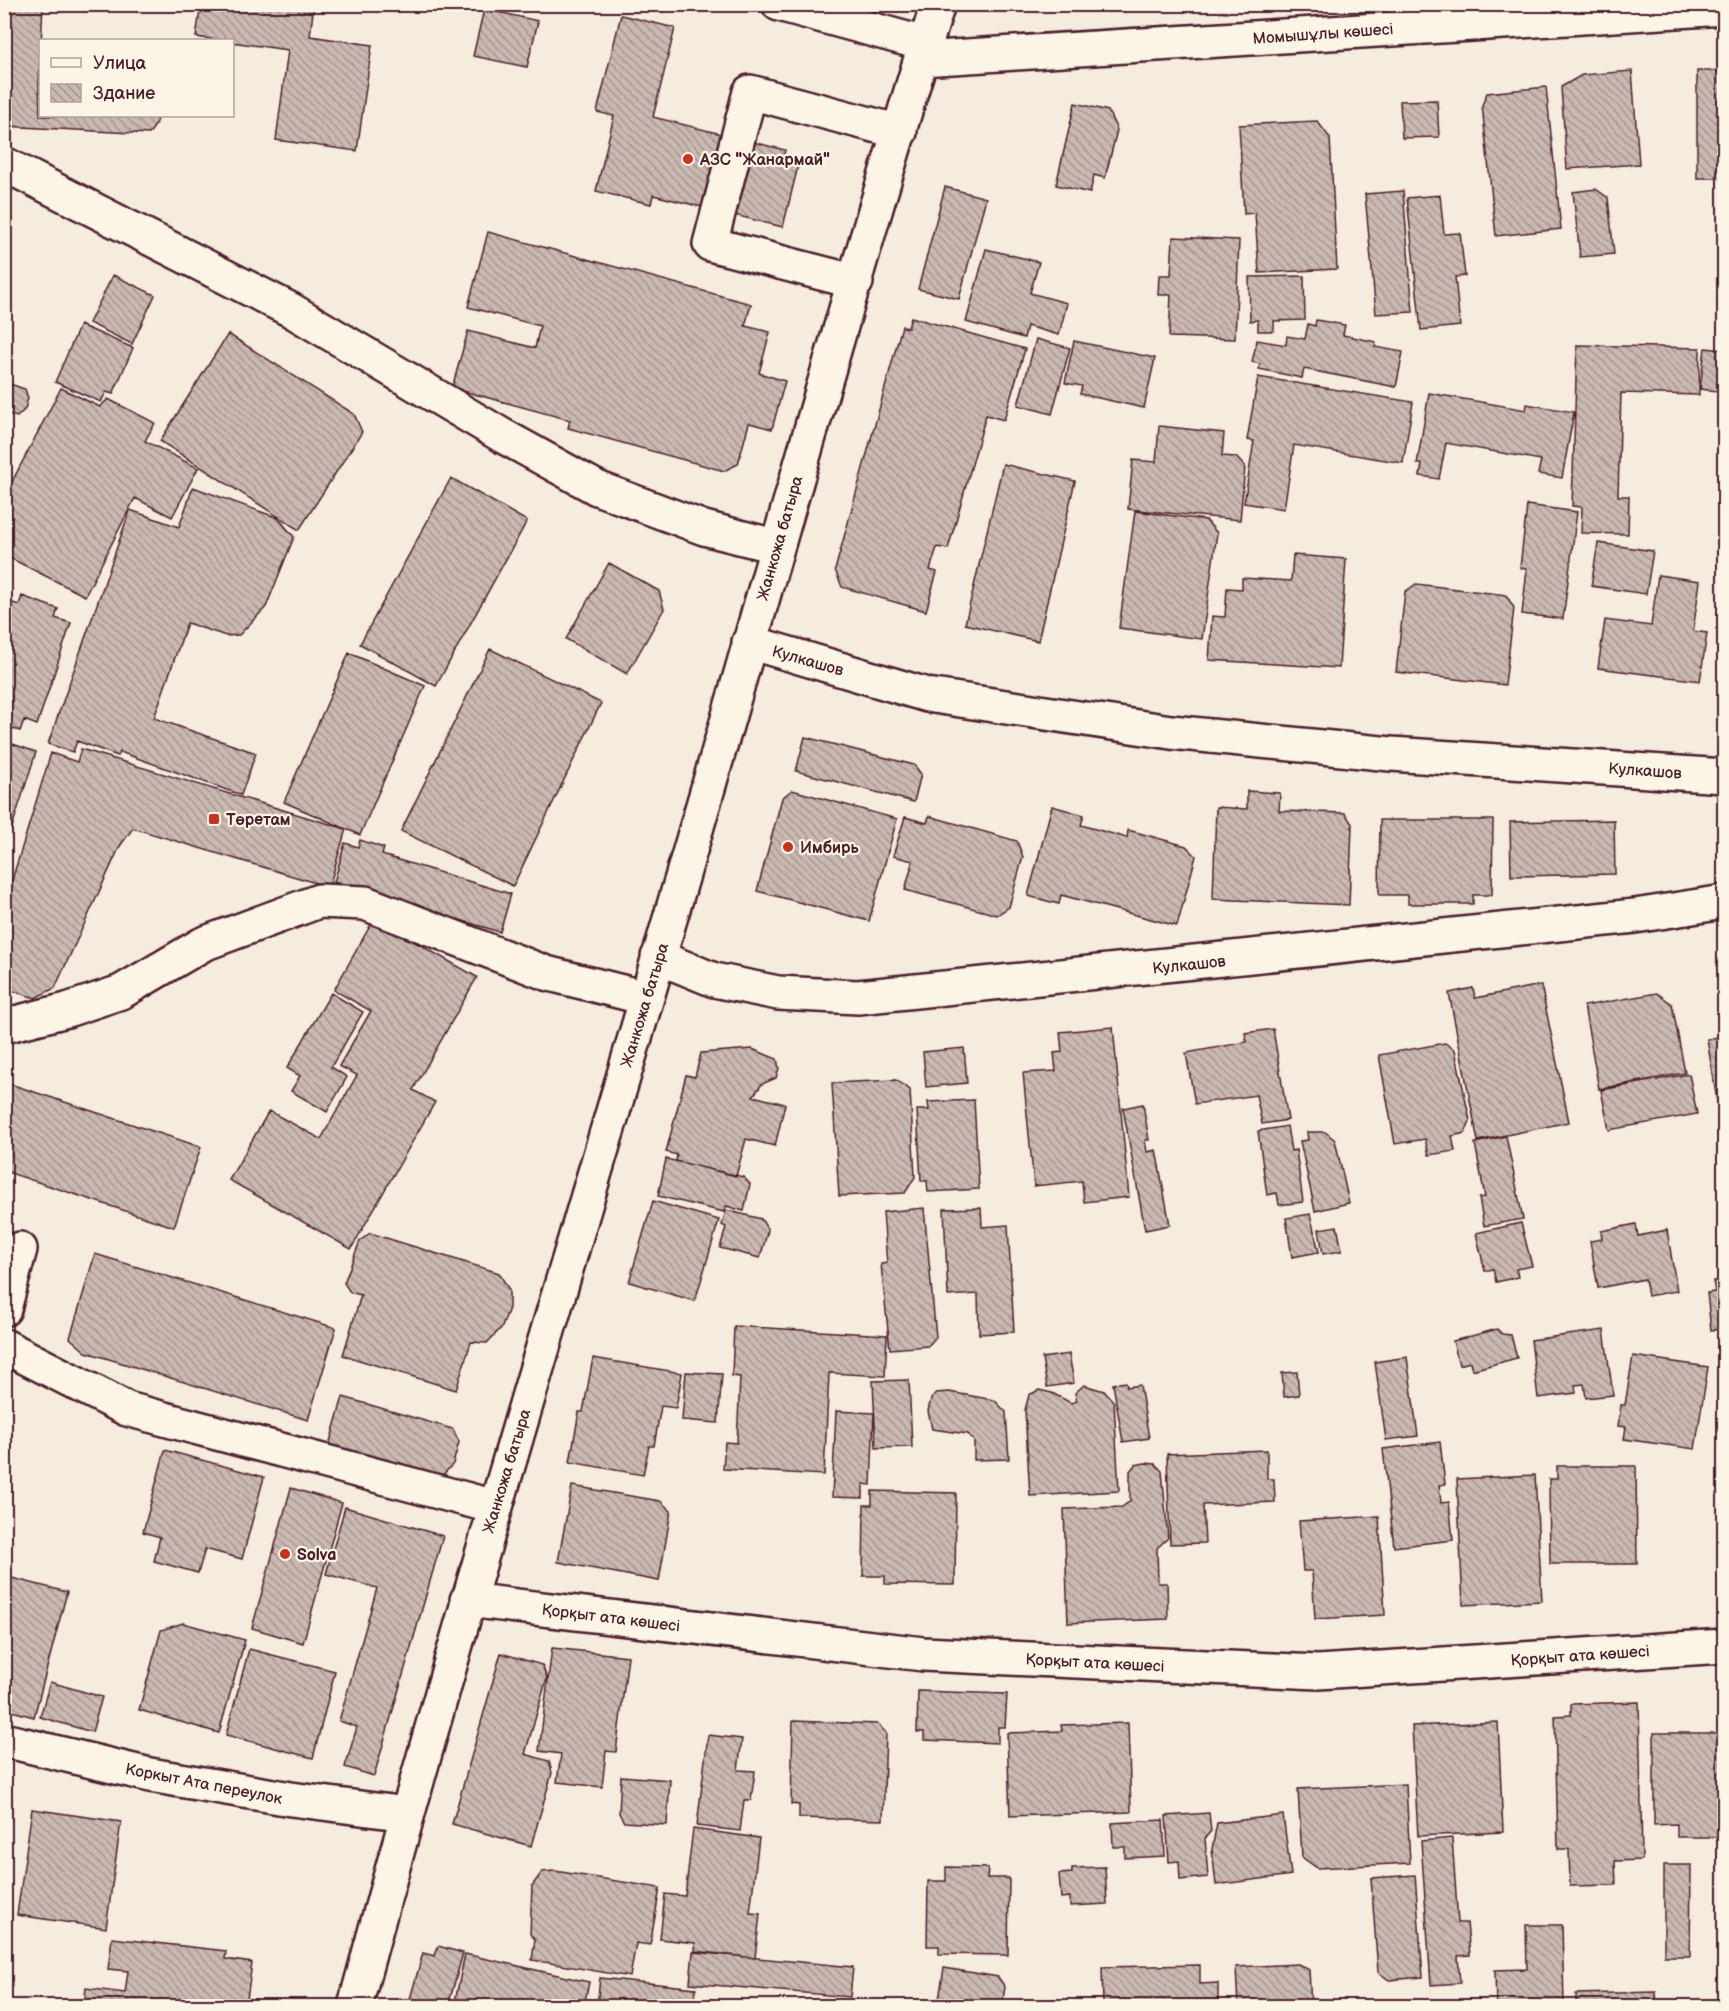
<svg xmlns="http://www.w3.org/2000/svg" width="1729" height="2011" viewBox="0 0 1729 2011" font-family="'Balsamiq Sans',sans-serif">
  <style>
    .building { fill: url(#building-back-hatch); stroke: #4a1f2b; stroke-width: 1.5 }
    .lines { fill: none; stroke-linecap: round; stroke-linejoin: round }
    .minor-casing { stroke: #4a1f2b; stroke-width: 38 }
    .minor { stroke: #fcf5e5; stroke-width: 33 }
    .poi-dot { fill: #c8321e; stroke: #fcf5e5; stroke-width: 2 }
    .labels { text-anchor: middle; stroke-width: 4.5; stroke-linejoin: round; paint-order: stroke }
    .street-label { font-size: 16px; fill: #4a1f2b; stroke: #fcf5e5 }
    .poi-label { font-size: 16px; font-weight: bold; fill: #4a1f2b; stroke: #fcf5e5; text-anchor: start }
  </style>
  <defs>
    <pattern id="building-back-hatch" width="6" height="6" patternUnits="userSpaceOnUse" patternTransform="scale(1.5)"><rect width="6" height="6" fill="#cab9b1"/><path d="M-1 5l2 2M0 0l6 6M5-1l2 2" fill="none" stroke="#a69690"/></pattern>
  </defs>
  <rect width="100%" height="100%" fill="#f5ecde"/>
  <filter id="ink" filterUnits="userSpaceOnUse"><feTurbulence type="fractalNoise" baseFrequency=".0167" numOctaves="2"/><feDisplacementMap in="SourceGraphic" scale="12" xChannelSelector="R" yChannelSelector="G"/><feConvolveMatrix kernelMatrix="1 2 1 2 8 2 1 2 1" color-interpolation-filters="sRGB"/></filter>
  <g filter="url(#ink)">
    <!-- building -->
    <path class="building" d="M 4,4 L 43,4 L 39,84 L 40,116 L 157,116 L 156,124 L 149,134 L 4,126 Z
      M 201,4 L 314,4 L 310,36 L 372,45 L 357,151 L 276,140 L 288,50 L 196,37 Z
      M 484,9 L 538,21 L 527,67 L 473,56 Z
      M 621,15 L 675,28 L 653,117 L 785,150 L 782,162 L 798,166 L 783,227 L 653,195 L 651,204 L 596,191 L 614,116 L 597,112 Z
      M 1632,71 L 1639,164 L 1567,169 L 1561,87 L 1582,75 Z
      M 1697,71 L 1724,71 L 1724,194 L 1722,194 L 1723,178 L 1697,178 Z
      M 1546,87 L 1561,229 L 1496,236 L 1482,105 L 1487,93 Z
      M 1437,100 L 1439,137 L 1402,138 L 1400,101 Z
      M 1075,103 L 1108,111 L 1117,130 L 1105,178 L 1094,175 L 1090,193 L 1056,185 Z
      M 1317,121 L 1330,138 L 1337,269 L 1259,273 L 1255,213 L 1244,214 L 1239,125 Z
      M 945,187 L 986,198 L 959,299 L 918,289 Z
      M 1596,189 L 1608,198 L 1614,254 L 1580,257 L 1573,192 Z
      M 1403,191 L 1413,312 L 1376,314 L 1365,194 Z
      M 1440,195 L 1444,234 L 1460,233 L 1465,276 L 1455,277 L 1460,326 L 1421,330 L 1407,198 Z
      M 488,232 L 751,304 L 745,326 L 770,332 L 759,373 L 785,381 L 772,429 L 749,423 L 738,464 L 724,471 L 568,428 L 570,420 L 452,388 L 468,331 L 535,348 L 540,326 L 468,307 Z
      M 1173,237 L 1239,240 L 1235,339 L 1169,337 L 1171,295 L 1158,295 L 1159,275 L 1171,275 Z
      M 986,249 L 1039,262 L 1030,293 L 1067,303 L 1059,335 L 1027,326 L 1024,338 L 966,322 Z
      M 113,275 L 155,295 L 132,344 L 89,323 Z
      M 1304,276 L 1305,320 L 1274,321 L 1274,331 L 1258,331 L 1258,320 L 1250,321 L 1249,277 Z
      M 911,317 L 1025,349 L 1004,420 L 986,415 L 948,549 L 937,547 L 930,570 L 937,572 L 926,611 L 842,587 L 835,570 L 902,326 L 908,328 Z
      M 1316,320 L 1345,325 L 1343,335 L 1376,342 L 1375,347 L 1403,352 L 1396,387 L 1304,369 L 1302,378 L 1259,369 L 1260,364 L 1252,362 L 1257,340 L 1286,345 L 1287,336 L 1305,339 L 1308,324 L 1315,326 Z
      M 80,325 L 133,348 L 113,394 L 106,392 L 101,402 L 55,382 Z
      M 228,334 L 354,414 L 362,432 L 299,530 L 160,441 Z
      M 1036,339 L 1070,348 L 1052,414 L 1018,405 Z
      M 1074,341 L 1155,358 L 1144,408 L 1080,394 L 1082,386 L 1065,383 Z
      M 1577,345 L 1700,348 L 1699,395 L 1621,393 L 1618,496 L 1629,496 L 1628,534 L 1581,533 L 1582,507 L 1572,506 Z
      M 1705,348 L 1724,350 L 1724,392 L 1700,389 Z
      M 1258,377 L 1413,402 L 1403,463 L 1294,445 L 1284,509 L 1244,503 L 1254,441 L 1247,440 Z
      M 4,382 L 25,389 L 28,398 L 25,409 L 17,417 L 4,413 Z
      M 61,388 L 100,407 L 108,399 L 155,423 L 145,441 L 198,468 L 172,517 L 135,498 L 85,596 L 4,555 L 4,497 Z
      M 1429,393 L 1526,410 L 1527,404 L 1574,412 L 1562,478 L 1538,474 L 1541,460 L 1446,443 L 1439,479 L 1420,476 L 1422,464 L 1417,464 Z
      M 1159,426 L 1224,433 L 1222,456 L 1236,457 L 1245,467 L 1240,520 L 1128,509 L 1133,460 L 1156,462 Z
      M 1003,464 L 1075,481 L 1038,641 L 965,624 Z
      M 451,478 L 527,521 L 436,686 L 360,644 Z
      M 193,487 L 278,518 L 294,537 L 266,607 L 239,635 L 226,636 L 187,623 L 154,718 L 256,753 L 241,795 L 120,752 L 118,756 L 77,741 L 73,752 L 48,744 L 130,510 L 179,527 Z
      M 1527,505 L 1577,512 L 1563,619 L 1522,614 L 1527,569 L 1520,568 Z
      M 1135,511 L 1206,520 L 1217,533 L 1202,639 L 1119,628 Z
      M 1598,543 L 1653,551 L 1646,594 L 1591,586 Z
      M 1293,555 L 1346,559 L 1339,668 L 1209,660 L 1212,616 L 1225,617 L 1227,588 L 1242,589 L 1242,578 L 1291,581 Z
      M 609,563 L 659,591 L 664,609 L 627,674 L 566,639 Z
      M 1658,575 L 1700,581 L 1693,631 L 1707,633 L 1700,681 L 1598,668 L 1605,620 L 1651,626 Z
      M 1416,584 L 1506,595 L 1514,608 L 1505,685 L 1396,672 L 1405,592 Z
      M 22,596 L 58,609 L 55,618 L 71,623 L 37,725 L 24,720 L 20,731 L 4,726 L 4,600 L 19,605 Z
      M 490,649 L 601,703 L 513,886 L 401,831 Z
      M 349,653 L 425,686 L 360,835 L 284,802 Z
      M 805,737 L 914,765 L 921,774 L 914,802 L 796,771 Z
      M 4,741 L 36,752 L 5,849 L 4,849 Z
      M 81,749 L 346,829 L 329,887 L 133,828 L 120,846 L 55,988 L 35,998 L 4,988 L 4,906 L 51,753 L 77,762 Z
      M 792,790 L 897,819 L 869,921 L 757,891 L 782,798 Z
      M 1247,791 L 1280,793 L 1279,811 L 1345,813 L 1352,824 L 1349,905 L 1213,899 L 1216,807 L 1247,809 Z
      M 1052,806 L 1084,815 L 1081,825 L 1127,838 L 1128,830 L 1186,846 L 1196,856 L 1177,926 L 1061,895 L 1059,904 L 1028,896 Z
      M 929,816 L 1017,841 L 1023,857 L 1009,907 L 997,915 L 905,890 L 913,861 L 893,856 L 905,817 L 927,823 Z
      M 1380,820 L 1493,820 L 1492,895 L 1473,895 L 1473,904 L 1408,904 L 1408,895 L 1379,895 Z
      M 1614,820 L 1615,874 L 1511,876 L 1510,822 Z
      M 360,840 L 384,848 L 382,855 L 511,894 L 500,932 L 334,882 L 345,843 L 358,847 Z
      M 374,919 L 477,977 L 413,1090 L 435,1102 L 351,1249 L 229,1180 L 269,1111 L 321,1139 L 357,1075 L 339,1066 L 371,1011 L 334,990 Z
      M 1541,985 L 1569,1122 L 1478,1141 L 1449,993 L 1473,988 L 1475,998 Z
      M 331,993 L 363,1012 L 331,1067 L 347,1077 L 327,1112 L 291,1091 L 300,1076 L 287,1068 Z
      M 1657,993 L 1672,1004 L 1685,1073 L 1599,1089 L 1584,1006 Z
      M 1113,1027 L 1129,1197 L 1084,1202 L 1082,1181 L 1034,1186 L 1023,1073 L 1056,1071 L 1054,1053 L 1062,1052 L 1060,1032 Z
      M 1273,1029 L 1288,1120 L 1262,1124 L 1256,1095 L 1195,1104 L 1186,1053 L 1247,1042 L 1245,1033 Z
      M 1724,1036 L 1724,1125 L 1721,1126 L 1707,1039 Z
      M 1445,1043 L 1455,1050 L 1470,1121 L 1465,1133 L 1452,1136 L 1455,1151 L 1429,1155 L 1425,1139 L 1395,1144 L 1379,1055 Z
      M 964,1048 L 967,1083 L 926,1087 L 923,1052 Z
      M 752,1049 L 777,1059 L 779,1068 L 776,1078 L 762,1084 L 753,1096 L 785,1104 L 775,1146 L 746,1139 L 736,1176 L 676,1161 L 677,1155 L 666,1152 L 686,1075 L 695,1077 L 701,1053 Z
      M 1689,1074 L 1697,1114 L 1609,1130 L 1601,1090 Z
      M 896,1080 L 910,1090 L 915,1177 L 905,1193 L 839,1196 L 832,1083 Z
      M 4,1082 L 201,1147 L 174,1227 L 4,1171 Z
      M 974,1100 L 979,1189 L 928,1192 L 927,1181 L 921,1181 L 917,1110 L 929,1110 L 928,1102 Z
      M 1143,1104 L 1149,1140 L 1145,1140 L 1147,1152 L 1156,1150 L 1170,1225 L 1145,1230 L 1123,1108 Z
      M 1287,1126 L 1291,1151 L 1296,1150 L 1303,1202 L 1279,1205 L 1277,1193 L 1267,1195 L 1258,1131 Z
      M 1307,1132 L 1325,1132 L 1335,1140 L 1349,1203 L 1315,1211 L 1300,1141 L 1308,1140 Z
      M 1506,1136 L 1523,1219 L 1484,1226 L 1479,1198 L 1485,1197 L 1475,1143 Z
      M 666,1159 L 743,1177 L 750,1184 L 744,1211 L 726,1206 L 724,1212 L 658,1196 Z
      M 653,1201 L 719,1220 L 695,1301 L 629,1282 Z
      M 924,1208 L 936,1337 L 928,1346 L 890,1349 L 881,1264 L 887,1263 L 883,1212 Z
      M 981,1208 L 982,1227 L 1008,1225 L 1014,1332 L 979,1334 L 978,1294 L 948,1296 L 944,1209 Z
      M 726,1210 L 761,1219 L 768,1230 L 760,1258 L 720,1248 L 726,1227 L 722,1225 Z
      M 1310,1214 L 1319,1252 L 1292,1257 L 1286,1218 Z
      M 1521,1223 L 1532,1266 L 1516,1269 L 1518,1277 L 1496,1282 L 1493,1269 L 1485,1271 L 1476,1233 Z
      M 1636,1224 L 1638,1236 L 1667,1230 L 1677,1291 L 1648,1296 L 1645,1279 L 1598,1288 L 1590,1241 L 1602,1239 L 1601,1231 Z
      M 1337,1226 L 1342,1251 L 1323,1254 L 1319,1229 Z
      M 370,1233 L 499,1273 L 509,1290 L 509,1308 L 502,1327 L 487,1343 L 471,1342 L 456,1390 L 343,1355 L 361,1295 L 350,1292 L 344,1283 L 360,1241 Z
      M 95,1254 L 336,1328 L 308,1420 L 86,1352 L 70,1338 Z
      M 1724,1280 L 1724,1329 L 1711,1330 L 1707,1293 L 1715,1292 L 1713,1281 Z
      M 734,1326 L 887,1335 L 885,1376 L 829,1373 L 824,1475 L 723,1469 L 725,1442 L 737,1443 L 740,1377 L 732,1376 Z
      M 1497,1329 L 1502,1334 L 1511,1335 L 1517,1358 L 1472,1370 L 1470,1362 L 1459,1365 L 1453,1341 Z
      M 1604,1330 L 1613,1395 L 1586,1398 L 1584,1384 L 1575,1385 L 1576,1393 L 1538,1398 L 1531,1340 Z
      M 1069,1354 L 1074,1383 L 1047,1387 L 1042,1358 Z
      M 1633,1356 L 1708,1367 L 1695,1449 L 1624,1439 L 1626,1427 L 1618,1426 L 1621,1405 L 1625,1405 Z
      M 1407,1357 L 1418,1436 L 1386,1440 L 1375,1362 Z
      M 593,1358 L 682,1373 L 676,1408 L 661,1406 L 654,1446 L 649,1446 L 643,1475 L 570,1462 L 579,1412 L 583,1412 Z
      M 686,1372 L 722,1374 L 718,1423 L 682,1420 Z
      M 1297,1372 L 1299,1395 L 1284,1397 L 1282,1373 Z
      M 909,1380 L 912,1447 L 876,1448 L 873,1381 Z
      M 1126,1382 L 1127,1387 L 1140,1385 L 1149,1438 L 1123,1442 L 1113,1384 Z
      M 1084,1385 L 1104,1391 L 1114,1402 L 1119,1491 L 1030,1496 L 1025,1410 L 1029,1395 L 1039,1390 L 1052,1393 L 1071,1403 L 1077,1401 L 1075,1393 Z
      M 949,1392 L 994,1400 L 1006,1412 L 1009,1459 L 974,1460 L 974,1441 L 968,1434 L 932,1429 L 928,1411 L 931,1399 L 936,1393 Z
      M 343,1397 L 453,1429 L 459,1442 L 453,1464 L 441,1477 L 329,1445 Z
      M 836,1411 L 874,1413 L 871,1485 L 863,1484 L 863,1498 L 832,1497 Z
      M 1440,1442 L 1445,1484 L 1439,1485 L 1441,1503 L 1449,1502 L 1453,1540 L 1394,1547 L 1383,1449 Z
      M 165,1450 L 264,1477 L 242,1559 L 205,1549 L 198,1573 L 154,1561 L 160,1537 L 143,1532 Z
      M 1267,1450 L 1267,1479 L 1274,1479 L 1275,1502 L 1203,1505 L 1205,1543 L 1170,1544 L 1167,1454 Z
      M 1145,1463 L 1155,1464 L 1162,1471 L 1168,1538 L 1157,1548 L 1158,1583 L 1167,1583 L 1168,1619 L 1068,1623 L 1064,1509 L 1122,1507 L 1130,1501 L 1130,1471 L 1135,1465 Z
      M 1557,1466 L 1636,1466 L 1637,1564 L 1550,1564 L 1549,1479 L 1557,1479 Z
      M 1535,1475 L 1542,1601 L 1463,1605 L 1457,1479 Z
      M 572,1486 L 660,1501 L 671,1511 L 659,1581 L 558,1562 Z
      M 291,1488 L 342,1503 L 303,1643 L 252,1628 Z
      M 872,1491 L 956,1493 L 955,1585 L 885,1584 L 885,1576 L 863,1576 L 864,1505 L 872,1505 Z
      M 345,1507 L 443,1536 L 374,1776 L 345,1767 L 357,1727 L 339,1721 L 377,1588 L 326,1574 Z
      M 1379,1516 L 1385,1615 L 1315,1619 L 1312,1571 L 1303,1571 L 1299,1521 Z
      M 4,1576 L 67,1592 L 34,1717 L 4,1709 Z
      M 183,1623 L 245,1640 L 219,1733 L 139,1710 L 161,1630 Z
      M 552,1648 L 628,1656 L 616,1752 L 606,1751 L 602,1787 L 557,1782 L 561,1754 L 539,1751 Z
      M 249,1649 L 335,1671 L 313,1758 L 226,1735 Z
      M 501,1653 L 542,1665 L 547,1678 L 525,1754 L 549,1761 L 552,1773 L 531,1846 L 452,1824 Z
      M 50,1682 L 102,1697 L 92,1732 L 40,1717 Z
      M 918,1691 L 1007,1694 L 1005,1727 L 998,1727 L 998,1743 L 924,1740 L 924,1732 L 917,1732 Z
      M 1639,1702 L 1642,1860 L 1615,1861 L 1616,1885 L 1570,1886 L 1569,1849 L 1558,1849 L 1555,1716 L 1571,1715 L 1571,1704 Z
      M 793,1721 L 878,1724 L 886,1733 L 883,1820 L 799,1818 L 799,1805 L 791,1804 Z
      M 1498,1722 L 1503,1832 L 1418,1836 L 1412,1726 Z
      M 1128,1723 L 1131,1812 L 1010,1816 L 1007,1733 L 1062,1731 L 1061,1725 Z
      M 1654,1733 L 1724,1733 L 1724,1832 L 1722,1837 L 1677,1837 L 1677,1824 L 1654,1825 Z
      M 708,1735 L 742,1739 L 738,1770 L 755,1771 L 751,1800 L 744,1800 L 740,1831 L 697,1826 Z
      M 621,1776 L 670,1780 L 667,1825 L 624,1822 L 619,1813 Z
      M 1406,1784 L 1410,1863 L 1317,1868 L 1302,1857 L 1298,1789 Z
      M 32,1809 L 121,1822 L 106,1928 L 17,1915 Z
      M 1209,1813 L 1211,1831 L 1205,1838 L 1208,1877 L 1180,1880 L 1179,1861 L 1169,1862 L 1166,1816 Z
      M 1283,1815 L 1291,1875 L 1216,1885 L 1212,1849 L 1217,1823 Z
      M 1163,1820 L 1165,1856 L 1125,1858 L 1125,1847 L 1113,1847 L 1112,1823 Z
      M 693,1829 L 759,1838 L 750,1913 L 760,1914 L 755,1958 L 695,1951 L 695,1943 L 660,1939 L 665,1894 L 685,1896 Z
      M 1452,1838 L 1458,1923 L 1467,1923 L 1470,1955 L 1458,1956 L 1460,1983 L 1431,1985 L 1421,1841 Z
      M 1664,1865 L 1691,1865 L 1690,1956 L 1664,1956 Z
      M 946,1867 L 988,1868 L 987,1878 L 1009,1878 L 1008,1955 L 939,1954 L 939,1946 L 927,1946 L 928,1881 L 946,1881 Z
      M 1105,1867 L 1107,1904 L 1070,1906 L 1070,1897 L 1061,1898 L 1059,1874 L 1072,1873 L 1072,1868 Z
      M 555,1871 L 660,1888 L 650,1945 L 636,1943 L 630,1977 L 532,1960 L 535,1939 L 530,1934 L 532,1886 L 542,1872 Z
      M 1415,1875 L 1423,1977 L 1389,1980 L 1378,1972 L 1371,1878 Z
      M 1526,1925 L 1562,1925 L 1564,2004 L 1496,2006 L 1495,1970 L 1527,1969 Z
      M 112,1938 L 226,1951 L 225,1959 L 252,1963 L 246,2006 L 84,2006 L 86,1988 L 125,1993 L 128,1971 L 108,1969 Z
      M 438,1946 L 463,1953 L 448,2006 L 408,2006 L 423,1953 L 435,1956 Z
      M 693,1952 L 853,1967 L 850,1997 L 690,1983 Z
      M 465,1954 L 589,1982 L 584,2006 L 454,2006 Z
      M 1298,1964 L 1309,1970 L 1311,2006 L 1238,2006 L 1236,1967 Z
      M 1200,1965 L 1200,1984 L 1218,1983 L 1218,2006 L 1103,2006 L 1102,1967 Z
      M 944,1968 L 998,1977 L 1005,1987 L 1002,2006 L 938,2006 Z
      M 600,1978 L 696,1988 L 694,2006 L 597,2006 Z
      M 1656,1992 L 1657,2006 L 1576,2006 L 1576,1994 Z"/>
    <g class="lines">
      <!-- minor casing -->
      <g class="minor-casing">
        <path id="minor" d="M 779,4 L 925,44
          M 921,59 L 1724,8
          M 4,164 L 291,310 L 503,436 L 597,488 L 704,528 L 775,546
          M 856,282 L 710,244 L 750,92 L 900,132
          M 749,642 L 927,695 L 1171,732 L 1391,754 L 1724,776
          M 658,957 L 714,980 L 778,993 L 858,997 L 1635,916 L 1724,902
          M 4,1026 L 67,1010 L 121,992 L 203,944 L 319,901 L 365,903 L 546,973 L 646,998
          M 4,1309 L 20,1249
          M 4,1346 L 127,1409 L 495,1507
          M 467,1600 L 923,1654 L 1318,1672 L 1724,1646
          M 4,1740 L 150,1775 L 291,1799 L 407,1814
          M 355,2006 C 449,1656 555,1308 658,960 C 752,641 839,321 938,4"/>
      </g>
      <!-- minor -->
      <use href="#minor" class="minor"/>
    </g>
  </g>
  <!-- markers -->
  <g class="poi-dot">
    <circle cx="688" cy="159" r="6"/>
    <rect x="208" y="813" width="12" height="12" rx="3"/>
    <circle cx="788" cy="847" r="6"/>
    <circle cx="285" cy="1554" r="6"/>
  </g>
  <g class="labels">
    <!-- street labels -->
    <g class="street-label">
      <text transform="translate(1323 33) rotate(-4)" y="6">Момышұлы көшесі</text>
      <text transform="translate(779 538) rotate(-74)" y="6">Жанкожа батыра</text>
      <text transform="translate(808 660) rotate(16)" y="6">Кулкашов</text>
      <text transform="translate(1645 770) rotate(4)" y="6">Кулкашов</text>
      <text transform="translate(1189 964) rotate(-6)" y="6">Кулкашов</text>
      <text transform="translate(644 1005) rotate(-73)" y="6">Жанкожа батыра</text>
      <text transform="translate(506 1471) rotate(-73)" y="6">Жанкожа батыра</text>
      <text transform="translate(611 1617) rotate(7)" y="6">Қорқыт ата көшесі</text>
      <text transform="translate(1580 1655) rotate(-4)" y="6">Қорқыт ата көшесі</text>
      <text transform="translate(1095 1662) rotate(3)" y="6">Қорқыт ата көшесі</text>
      <text transform="translate(204 1783) rotate(11)" y="6">Коркыт Ата переулок</text>
    </g>
    <!-- poi labels -->
    <g class="poi-label">
      <text x="700" y="165">АЗС "Жанармай"</text>
      <text x="226" y="825">Төретам</text>
      <text x="800" y="853">Имбирь</text>
      <text x="297" y="1560">Solva</text>
    </g>
  </g>
  <!-- margin -->
  <rect width="1729" height="2011" fill="none" stroke="#fcf5e5" stroke-width="24"/>
  <rect x="12" y="12" width="1705" height="1987" fill="none" stroke="#4a1f2b" stroke-width="2" filter="url(#ink)"/>
  <!-- legend -->
  <rect x="39" y="39" width="195" height="78" fill="#fcf5e5" stroke="#b59f9b" stroke-width="1.5"/>
  <rect x="51" y="58" width="30" height="9" fill="#fcf5e5" stroke="#b59f9b" stroke-width="1.5"/>
  <text x="93" y="69" font-size="18" fill="#4a1f2b">Улица</text>
  <rect x="51" y="84" width="30" height="18" fill="url(#building-back-hatch)" stroke="#b59f9b" stroke-width="1.5"/>
  <text x="93" y="99" font-size="18" fill="#4a1f2b">Здание</text>
</svg>
